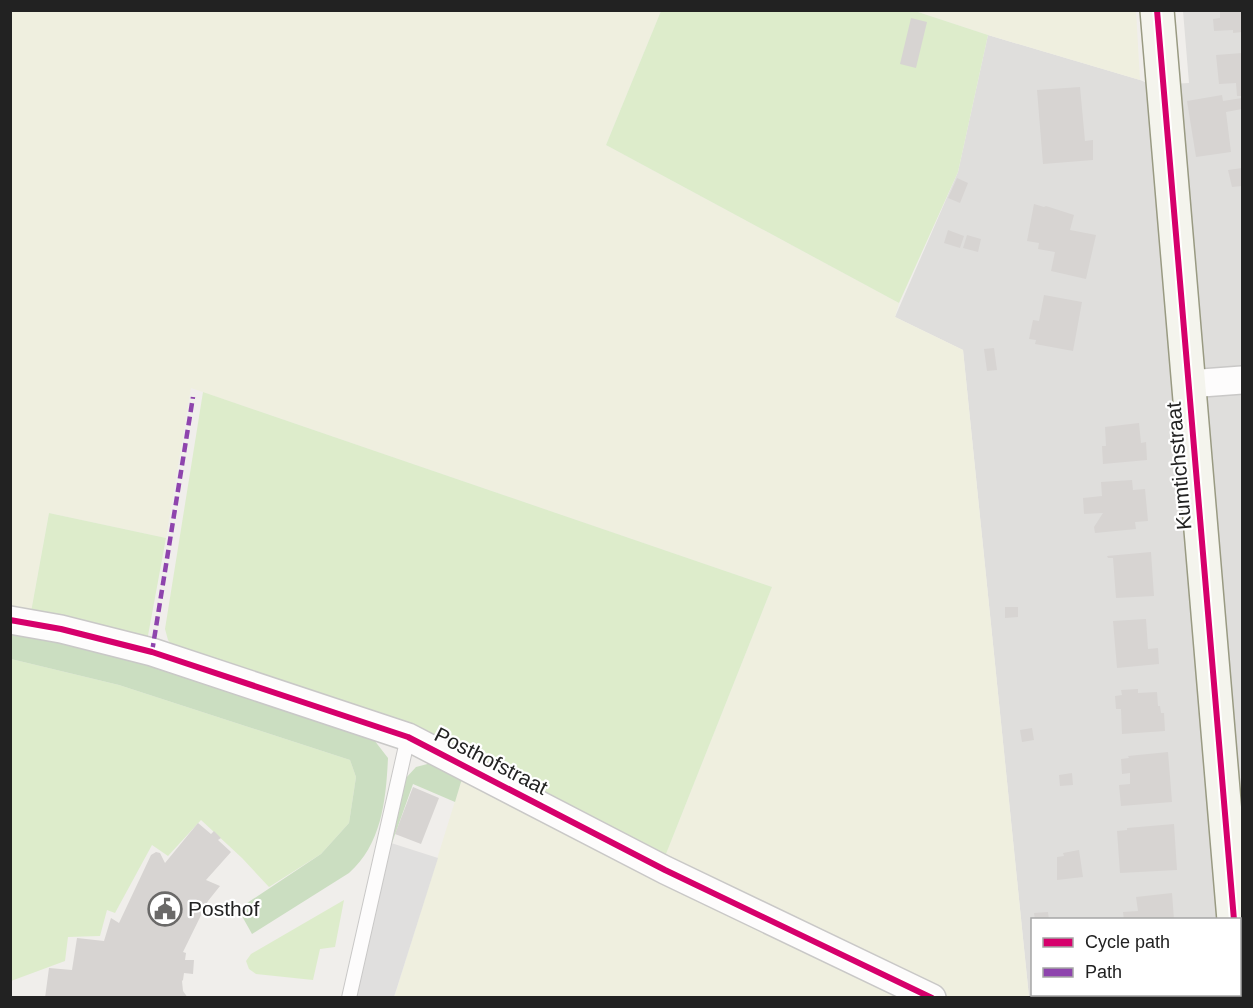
<svg xmlns="http://www.w3.org/2000/svg" width="1253" height="1008" viewBox="0 0 1253 1008" font-family="Helvetica,sans-serif">
  <style>
    .residential { fill: #dfdedc; fill-rule: evenodd }
    .farmland { fill: #efefdf }
    .grass { fill: #ddeccb }
    .forest { fill: #cbdec1 }
    .parking { fill: #e0dfde }
    .building { fill: #d7d4d2 }
    .lines { fill: none; stroke-linecap: round; stroke-linejoin: round }
    .lane-casing { stroke: #c9c8c7; stroke-width: 16 }
    .street-casing { stroke: #c9c8c7; stroke-width: 30 }
    .secondary-casing { stroke: #999a82; stroke-width: 36 }
    .lane { stroke: #fdfcfc; stroke-width: 14 }
    .street { stroke: #fdfcfc; stroke-width: 27 }
    .secondary { stroke: #f4f4ed; stroke-width: 33 }
    .quiet { stroke: #8e44ad; stroke-width: 4.5; stroke-dasharray: 9 4.5; stroke-linecap: butt }
    .cycleway-casing { stroke: #fff; stroke-width: 10 }
    .cycleway { stroke: #d6006c; stroke-width: 6 }
    .labels { text-anchor: middle; stroke-width: 4.5; stroke-linejoin: round; paint-order: stroke }
    .street-label { font-size: 21px; fill: #222; stroke: #fff }
    .poi-label { font-size: 21px; fill: #222; stroke: #fff; text-anchor: start }
  </style>
  <rect width="100%" height="100%" fill="#f0eeeb"/>
  <!-- residential -->
  <path class="residential" d="M 1183,11 L 1242,11 L 1242,997 L 1029,997 L 963,350 L 895,317 L 958,172 L 988,35 L 1140,80 L 1152,85 L 1189,83 ZM 1032,920 L 1240,920 L 1240,994 L 1032,994 Z"/>
  <!-- farmland -->
  <path class="farmland" d="M 11,11 L 661,11 L 606,145 L 899,303 L 895,317 L 963,350 L 1029,997 L 948,997 L 664,859 L 772,587 L 191,388 L 166,538 L 49,513 L 31,612 L 11,609 Z
    M 915,11 L 1136,11 L 1140,80 L 988,35 Z
    M 464,772 L 913,998 L 394,998 Z"/>
  <!-- grass -->
  <path class="grass" d="M 661,11 L 915,11 L 988,35 L 958,172 L 899,303 L 606,145 Z
    M 203,392 L 772,587 L 664,859 L 175,649 L 168,640 L 165,629 Z
    M 49,513 L 166,538 L 147,641 L 31,612 Z
    M 11,659 L 119,685 L 350,760 L 356,777 L 349,823 L 321,854 L 269,887 L 242,858 L 201,820 L 168,856 L 152,845 L 115,913 L 107,910 L 100,936 L 68,937 L 65,961 L 11,981 Z
    M 344,900 L 335,947 L 320,949 L 313,980 L 256,974 L 249,969 L 246,961 L 251,954 Z"/>
  <!-- forest -->
  <path class="forest" d="M 11,632 L 140,659 L 371,736 L 388,758 C 386,799 382,844 349,873 L 252,934 L 238,909 L 321,854 L 349,823 L 356,777 L 350,760 L 119,685 L 11,659 Z
    M 435,762 L 464,772 L 455,802 L 413,784 L 392,843 L 388,842 L 405,779 L 416,767 Z"/>
  <!-- parking -->
  <path class="parking" d="M 388,842 L 438,858 L 394,997 L 353,998 Z"/>
  <!-- building -->
  <path class="building" d="M 1220,10 L 1242,10 L 1242,32 L 1233,33 L 1233,30 L 1214,31 L 1213,19 L 1220,18 Z
    M 911,18 L 927,22 L 916,68 L 900,64 Z
    M 1242,53 L 1242,96 L 1237,96 L 1236,83 L 1219,84 L 1216,55 Z
    M 1080,87 L 1085,141 L 1093,140 L 1093,160 L 1043,164 L 1037,90 Z
    M 1222,95 L 1223,101 L 1242,98 L 1242,109 L 1226,112 L 1231,152 L 1196,157 L 1187,101 Z
    M 1242,168 L 1242,186 L 1232,187 L 1228,170 Z
    M 957,178 L 968,183 L 960,203 L 948,198 Z
    M 1034,204 L 1044,207 L 1046,206 L 1074,215 L 1070,230 L 1096,235 L 1086,279 L 1051,271 L 1055,252 L 1038,249 L 1039,243 L 1027,241 Z
    M 948,230 L 964,236 L 960,248 L 944,243 Z
    M 967,235 L 981,239 L 978,252 L 963,248 Z
    M 1044,295 L 1082,302 L 1073,351 L 1035,344 L 1036,340 L 1029,339 L 1033,320 L 1039,321 Z
    M 994,348 L 997,370 L 987,371 L 984,349 Z
    M 1139,423 L 1141,443 L 1146,442 L 1147,460 L 1103,464 L 1102,446 L 1106,446 L 1105,427 Z
    M 1132,480 L 1133,490 L 1145,489 L 1148,521 L 1135,522 L 1136,529 L 1095,533 L 1094,527 L 1103,513 L 1084,514 L 1083,498 L 1102,496 L 1101,482 Z
    M 1151,552 L 1154,596 L 1116,598 L 1113,558 L 1108,558 L 1107,556 Z
    M 1005,607 L 1018,607 L 1018,617 L 1005,618 Z
    M 1146,619 L 1148,649 L 1158,648 L 1159,664 L 1117,668 L 1113,621 Z
    M 1138,689 L 1138,693 L 1157,692 L 1158,706 L 1160,706 L 1161,713 L 1164,713 L 1165,731 L 1122,734 L 1121,709 L 1116,709 L 1115,696 L 1122,695 L 1121,690 Z
    M 1032,728 L 1034,740 L 1022,742 L 1020,730 Z
    M 1168,752 L 1172,802 L 1121,806 L 1119,785 L 1130,784 L 1130,773 L 1122,774 L 1121,759 L 1129,758 L 1128,756 Z
    M 1072,773 L 1073,785 L 1060,786 L 1059,775 Z
    M 413,787 L 439,798 L 421,844 L 395,834 Z
    M 198,823 L 211,834 L 214,831 L 221,838 L 218,840 L 231,852 L 206,880 L 220,886 L 208,901 L 183,952 L 186,953 L 185,960 L 194,960 L 193,974 L 184,973 L 183,980 L 182,981 L 183,991 L 188,998 L 45,998 L 49,968 L 72,970 L 77,938 L 104,941 L 111,918 L 119,923 L 151,855 L 156,852 L 160,853 L 165,863 Z
    M 1174,824 L 1177,870 L 1120,873 L 1117,831 L 1127,830 L 1127,828 Z
    M 1079,850 L 1083,877 L 1057,880 L 1057,857 L 1064,856 L 1063,853 Z
    M 1172,893 L 1174,920 L 1124,920 L 1123,912 L 1138,911 L 1136,897 Z
    M 1048,912 L 1049,920 L 1035,920 L 1034,913 Z
    M 1043,994 L 1059,994 L 1059,998 L 1044,998 Z
    M 1133,994 L 1185,994 L 1185,996 L 1133,998 Z"/>
  <g class="lines">
    <!-- lane casing -->
    <g class="lane-casing">
      <path id="lane" d="M 349,998 L 408,737"/>
    </g>
    <!-- street casing -->
    <g class="street-casing">
      <path id="street" d="M 1188,384 L 1242,380
        M 10,620 L 61,629 L 152,652 L 408,737 L 665,870 L 932,998"/>
    </g>
    <!-- secondary casing -->
    <g class="secondary-casing">
      <path id="secondary" d="M 1157,10 L 1234,920
        M 1240,994 L 1240,998"/>
    </g>
    <!-- lane -->
    <use href="#lane" class="lane"/>
    <!-- street -->
    <use href="#street" class="street"/>
    <!-- secondary -->
    <use href="#secondary" class="secondary"/>
    <!-- quiet -->
    <path class="quiet" d="M 152,652 L 193,397"/>
    <!-- cycleway casing -->
    <g class="cycleway-casing">
      <path id="cycleway" d="M 1157,10 L 1234,920
        M 10,620 L 61,629 L 152,652 L 408,737 L 665,870 L 932,998"/>
    </g>
    <!-- cycleway -->
    <use href="#cycleway" class="cycleway"/>
  </g>
  <!-- icons -->
  <defs>
    <g id="civic-ring" transform="scale(1.725)"><circle r="9.5" fill="#fff" stroke="#6a6968" stroke-width="1.5"/><path d="M-.6-6.5H3V-4.5H.6V-3L4-1V1h2V6H-6V1h2V-1L-.6-3ZM-1.2 2.5V6h2.4V2.5Z" fill="#6a6968"/></g>
  </defs>
  <g fill-rule="evenodd">
    <use href="#civic-ring" x="165" y="909"/>
  </g>
  <g class="labels">
    <!-- street labels -->
    <g class="street-label">
      <text transform="translate(1179 466) rotate(-95)" y="7">Kumtichstraat</text>
      <text transform="translate(491 761) rotate(27)" y="7">Posthofstraat</text>
    </g>
    <!-- poi labels -->
    <g class="poi-label">
      <text x="188" y="916">Posthof</text>
    </g>
  </g>
  <!-- border -->
  <rect width="1253" height="1008" fill="none" stroke="#222222" stroke-width="24"/>
  <!-- legend -->
  <rect x="1031" y="918" width="210" height="78" fill="#ffffff" stroke="#a7a7a7" stroke-width="1.5"/>
  <rect x="1043" y="938" width="30" height="9" fill="#d6006c" stroke="#a7a7a7" stroke-width="1.5"/>
  <text x="1085" y="948" font-size="18" fill="#222222">Cycle path</text>
  <rect x="1043" y="968" width="30" height="9" fill="#8e44ad" stroke="#a7a7a7" stroke-width="1.5"/>
  <text x="1085" y="978" font-size="18" fill="#222222">Path</text>
</svg>
